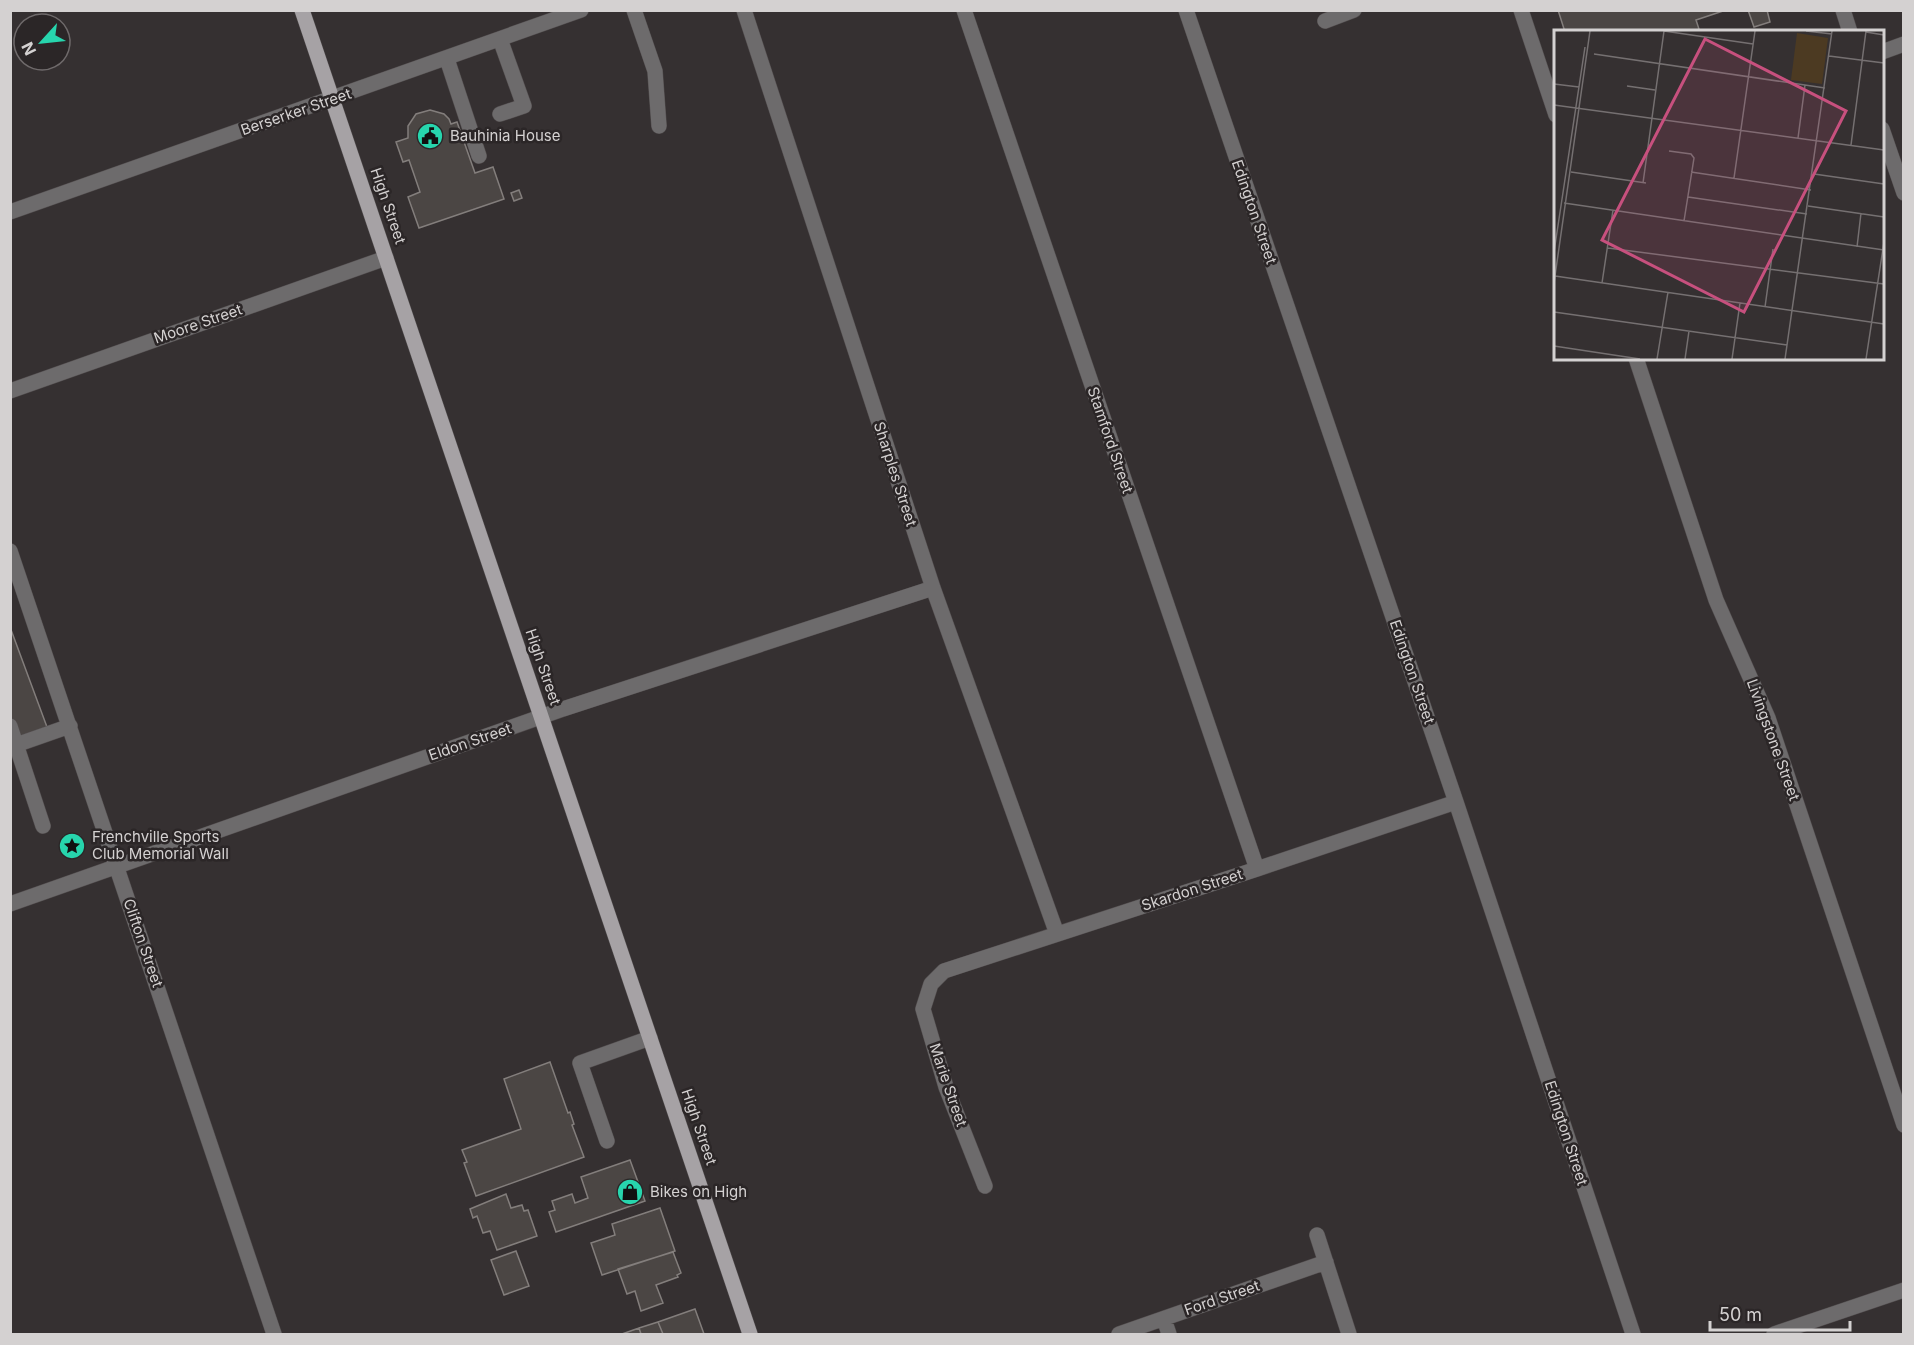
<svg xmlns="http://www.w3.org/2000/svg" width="1914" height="1345" viewBox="0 0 1914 1345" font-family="Inter,sans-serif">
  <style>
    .building { fill: #4b4644; stroke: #837e7c; stroke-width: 1.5 }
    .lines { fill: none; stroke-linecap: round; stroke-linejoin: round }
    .minor-casing { stroke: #524d4e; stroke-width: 16 }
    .major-casing { stroke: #524d4e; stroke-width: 16 }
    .minor { stroke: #6d6b6c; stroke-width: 15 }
    .major { stroke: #a6a2a5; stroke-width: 15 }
    .labels { text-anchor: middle; stroke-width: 5; stroke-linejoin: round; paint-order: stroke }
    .street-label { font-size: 15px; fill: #d4d1d1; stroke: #2b2627 }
    .poi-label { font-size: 15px; fill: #d4d1d1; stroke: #2b2627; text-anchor: start }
    .inset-road { fill: none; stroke: #757071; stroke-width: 1.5 }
    .view { fill: #c7507e; fill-opacity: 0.15; stroke: #c7507e; stroke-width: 3 }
    .inset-edge { fill: none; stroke: #d4d1d1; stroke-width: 3 }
  </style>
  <rect width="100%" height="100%" fill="#353031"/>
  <!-- building -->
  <path class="building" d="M 1558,10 L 1726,10 L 1696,20 L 1699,29 L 1693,32 L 1565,32 Z
    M 1748,10 L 1767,10 L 1770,22 L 1754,27 Z
    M 430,110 L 444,114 L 449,119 L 451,124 L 457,122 L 475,173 L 493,167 L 504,199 L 419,228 L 408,197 L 420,192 L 409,160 L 403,162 L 396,142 L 408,138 L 408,126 L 416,114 Z
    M 519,190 L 522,198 L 514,201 L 511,193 Z
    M 10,627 L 47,727 L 10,740 Z
    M 550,1062 L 568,1113 L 570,1112 L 574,1124 L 572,1125 L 584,1157 L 476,1196 L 464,1163 L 467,1162 L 462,1150 L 521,1129 L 504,1079 Z
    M 630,1160 L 645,1201 L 556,1232 L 549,1212 L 555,1210 L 552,1201 L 572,1194 L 575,1203 L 588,1198 L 581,1177 Z
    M 506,1194 L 511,1208 L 522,1205 L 524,1211 L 528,1210 L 537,1236 L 497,1250 L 490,1231 L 483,1233 L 477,1216 L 473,1218 L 470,1209 Z
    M 660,1208 L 675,1251 L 602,1275 L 591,1243 L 615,1235 L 612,1224 Z
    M 516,1251 L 529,1286 L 504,1295 L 491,1260 Z
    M 673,1252 L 681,1273 L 677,1275 L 678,1277 L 656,1285 L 663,1303 L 641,1311 L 635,1291 L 627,1294 L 618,1269 Z
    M 695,1309 L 704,1334 L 663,1334 L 658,1322 Z
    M 658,1322 L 663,1334 L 641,1334 L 639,1328 Z
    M 639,1328 L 641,1334 L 622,1334 Z"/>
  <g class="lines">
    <!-- minor casing -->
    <g class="minor-casing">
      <path id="minor" d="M 634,10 L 655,71 L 659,126
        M 744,10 L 933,588 L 1057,934
        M 964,10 L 1257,869
        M 1186,10 L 1456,802 L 1633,1334
        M 1521,10 L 1556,115
        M 1843,10 L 1850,32
        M 1325,21 L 1354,10
        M 1882,52 L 1904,44
        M 447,59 L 479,156
        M 500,114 L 524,106 L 500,39
        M 1882,129 L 1904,193
        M 10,212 L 581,10
        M 1636,358 L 1716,600 L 1768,718 L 1904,1125
        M 10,391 L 386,258
        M 10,551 L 274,1334
        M 10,726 L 43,826
        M 10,747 L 70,726
        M 10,904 L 563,709 L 933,588
        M 607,1141 L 580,1063 L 650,1038
        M 985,1186 L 946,1087 L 923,1009 L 931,984 L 944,971 L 1257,869 L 1456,802
        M 1317,1235 L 1349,1334
        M 1164,1319 L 1169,1334
        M 1119,1334 L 1326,1262
        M 1774,1334 L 1904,1290"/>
    </g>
    <!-- major casing -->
    <g class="major-casing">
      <path id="major" d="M 302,10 L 750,1334"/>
    </g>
    <!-- minor -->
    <use href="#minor" class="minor"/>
    <!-- major -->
    <use href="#major" class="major"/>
  </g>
  <!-- icons -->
  <defs>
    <g id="civic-disc" transform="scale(1.35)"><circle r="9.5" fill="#27d5ad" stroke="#2b2627"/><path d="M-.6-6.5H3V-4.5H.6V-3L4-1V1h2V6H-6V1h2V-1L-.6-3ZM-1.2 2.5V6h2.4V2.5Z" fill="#111"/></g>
    <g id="sight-disc" transform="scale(1.35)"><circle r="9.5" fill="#27d5ad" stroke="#2b2627"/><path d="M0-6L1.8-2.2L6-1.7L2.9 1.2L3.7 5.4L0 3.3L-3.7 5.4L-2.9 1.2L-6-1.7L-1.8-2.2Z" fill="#111"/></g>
    <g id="shop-disc" transform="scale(1.35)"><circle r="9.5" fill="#27d5ad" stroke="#2b2627"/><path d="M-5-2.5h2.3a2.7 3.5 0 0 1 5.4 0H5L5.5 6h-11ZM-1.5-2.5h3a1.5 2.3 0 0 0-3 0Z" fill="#111"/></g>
  </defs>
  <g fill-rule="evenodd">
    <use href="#civic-disc" x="430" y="136"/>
    <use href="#sight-disc" x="72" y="846"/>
    <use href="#shop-disc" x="630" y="1192"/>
  </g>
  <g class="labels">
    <!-- street labels -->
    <g class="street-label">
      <text transform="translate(296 112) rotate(-19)" y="5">Berserker Street</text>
      <text transform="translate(388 206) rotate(71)" y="5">High Street</text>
      <text transform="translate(1254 212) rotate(71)" y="5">Edington Street</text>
      <text transform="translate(198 324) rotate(-19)" y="5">Moore Street</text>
      <text transform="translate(1110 440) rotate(71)" y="5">Stamford Street</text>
      <text transform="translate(895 474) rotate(72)" y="5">Sharples Street</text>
      <text transform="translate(543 667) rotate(71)" y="5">High Street</text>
      <text transform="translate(1412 672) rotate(71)" y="5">Edington Street</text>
      <text transform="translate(1773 740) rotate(70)" y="5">Livingstone Street</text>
      <text transform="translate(470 742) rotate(-19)" y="5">Eldon Street</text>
      <text transform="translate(1192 890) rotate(-18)" y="5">Skardon Street</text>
      <text transform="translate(143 943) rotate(71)" y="5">Clifton Street</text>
      <text transform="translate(948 1085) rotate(71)" y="5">Marie Street</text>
      <text transform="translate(699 1127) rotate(71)" y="5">High Street</text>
      <text transform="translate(1566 1133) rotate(72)" y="5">Edington Street</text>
      <text transform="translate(1222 1298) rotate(-19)" y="5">Ford Street</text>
    </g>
    <!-- poi labels -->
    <g class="poi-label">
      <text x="450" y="141">Bauhinia House</text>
      <text x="92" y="842">Frenchville Sports<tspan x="92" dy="17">Club Memorial Wall</tspan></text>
      <text x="650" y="1197">Bikes on High</text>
    </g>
  </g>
  <!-- overview -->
  <g transform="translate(1554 30)">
    <rect width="330" height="330" fill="#353031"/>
    <path d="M 243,3 L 274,8 L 268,54 L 237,50 Z" fill="#4c3a22"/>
    <path class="inset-road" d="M 110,1 L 199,14M 252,1 L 278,4M 312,2 L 330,5M 40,24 L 271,58M 275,26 L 330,33M 0,54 L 25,57M 73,56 L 101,60M 0,75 L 330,120M 244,108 L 251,55M 297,115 L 312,1M 115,121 L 137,124 L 140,128 L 130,191M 17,142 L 92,153M 137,142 L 257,160M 260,144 L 330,154M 180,148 L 201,1M 89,153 L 110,1M 134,167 L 253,184M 10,173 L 330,220M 254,176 L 330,187M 303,217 L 307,183M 54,218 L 330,254M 0,222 L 31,17M 1,246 L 330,294M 0,253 L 36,1M 48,253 L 59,180M 211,277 L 219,219M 0,282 L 233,315M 0,316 L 86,329M 103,329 L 114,262M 131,329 L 135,301M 178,329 L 186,273M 231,329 L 278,1M 312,329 L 330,212"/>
    <path class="view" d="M 151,9 L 292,81 L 190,282 L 48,210 Z"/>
    <rect width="330" height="330" class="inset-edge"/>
  </g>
  <!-- border -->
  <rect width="1914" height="1345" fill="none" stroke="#d4d1d1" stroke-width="24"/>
  <!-- north arrow -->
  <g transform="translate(42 42) rotate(243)"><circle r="28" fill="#2b2627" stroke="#6f6a6b" stroke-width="1.5"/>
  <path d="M0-4.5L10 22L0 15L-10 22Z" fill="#27d5ad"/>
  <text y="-9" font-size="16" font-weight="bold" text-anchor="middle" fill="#d4d1d1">N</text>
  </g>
  <!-- scale -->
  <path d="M1710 1321v9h140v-9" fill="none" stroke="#d4d1d1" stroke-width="3"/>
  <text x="1719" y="1321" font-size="18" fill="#d4d1d1" stroke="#2b2627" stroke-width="4.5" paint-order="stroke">50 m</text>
</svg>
